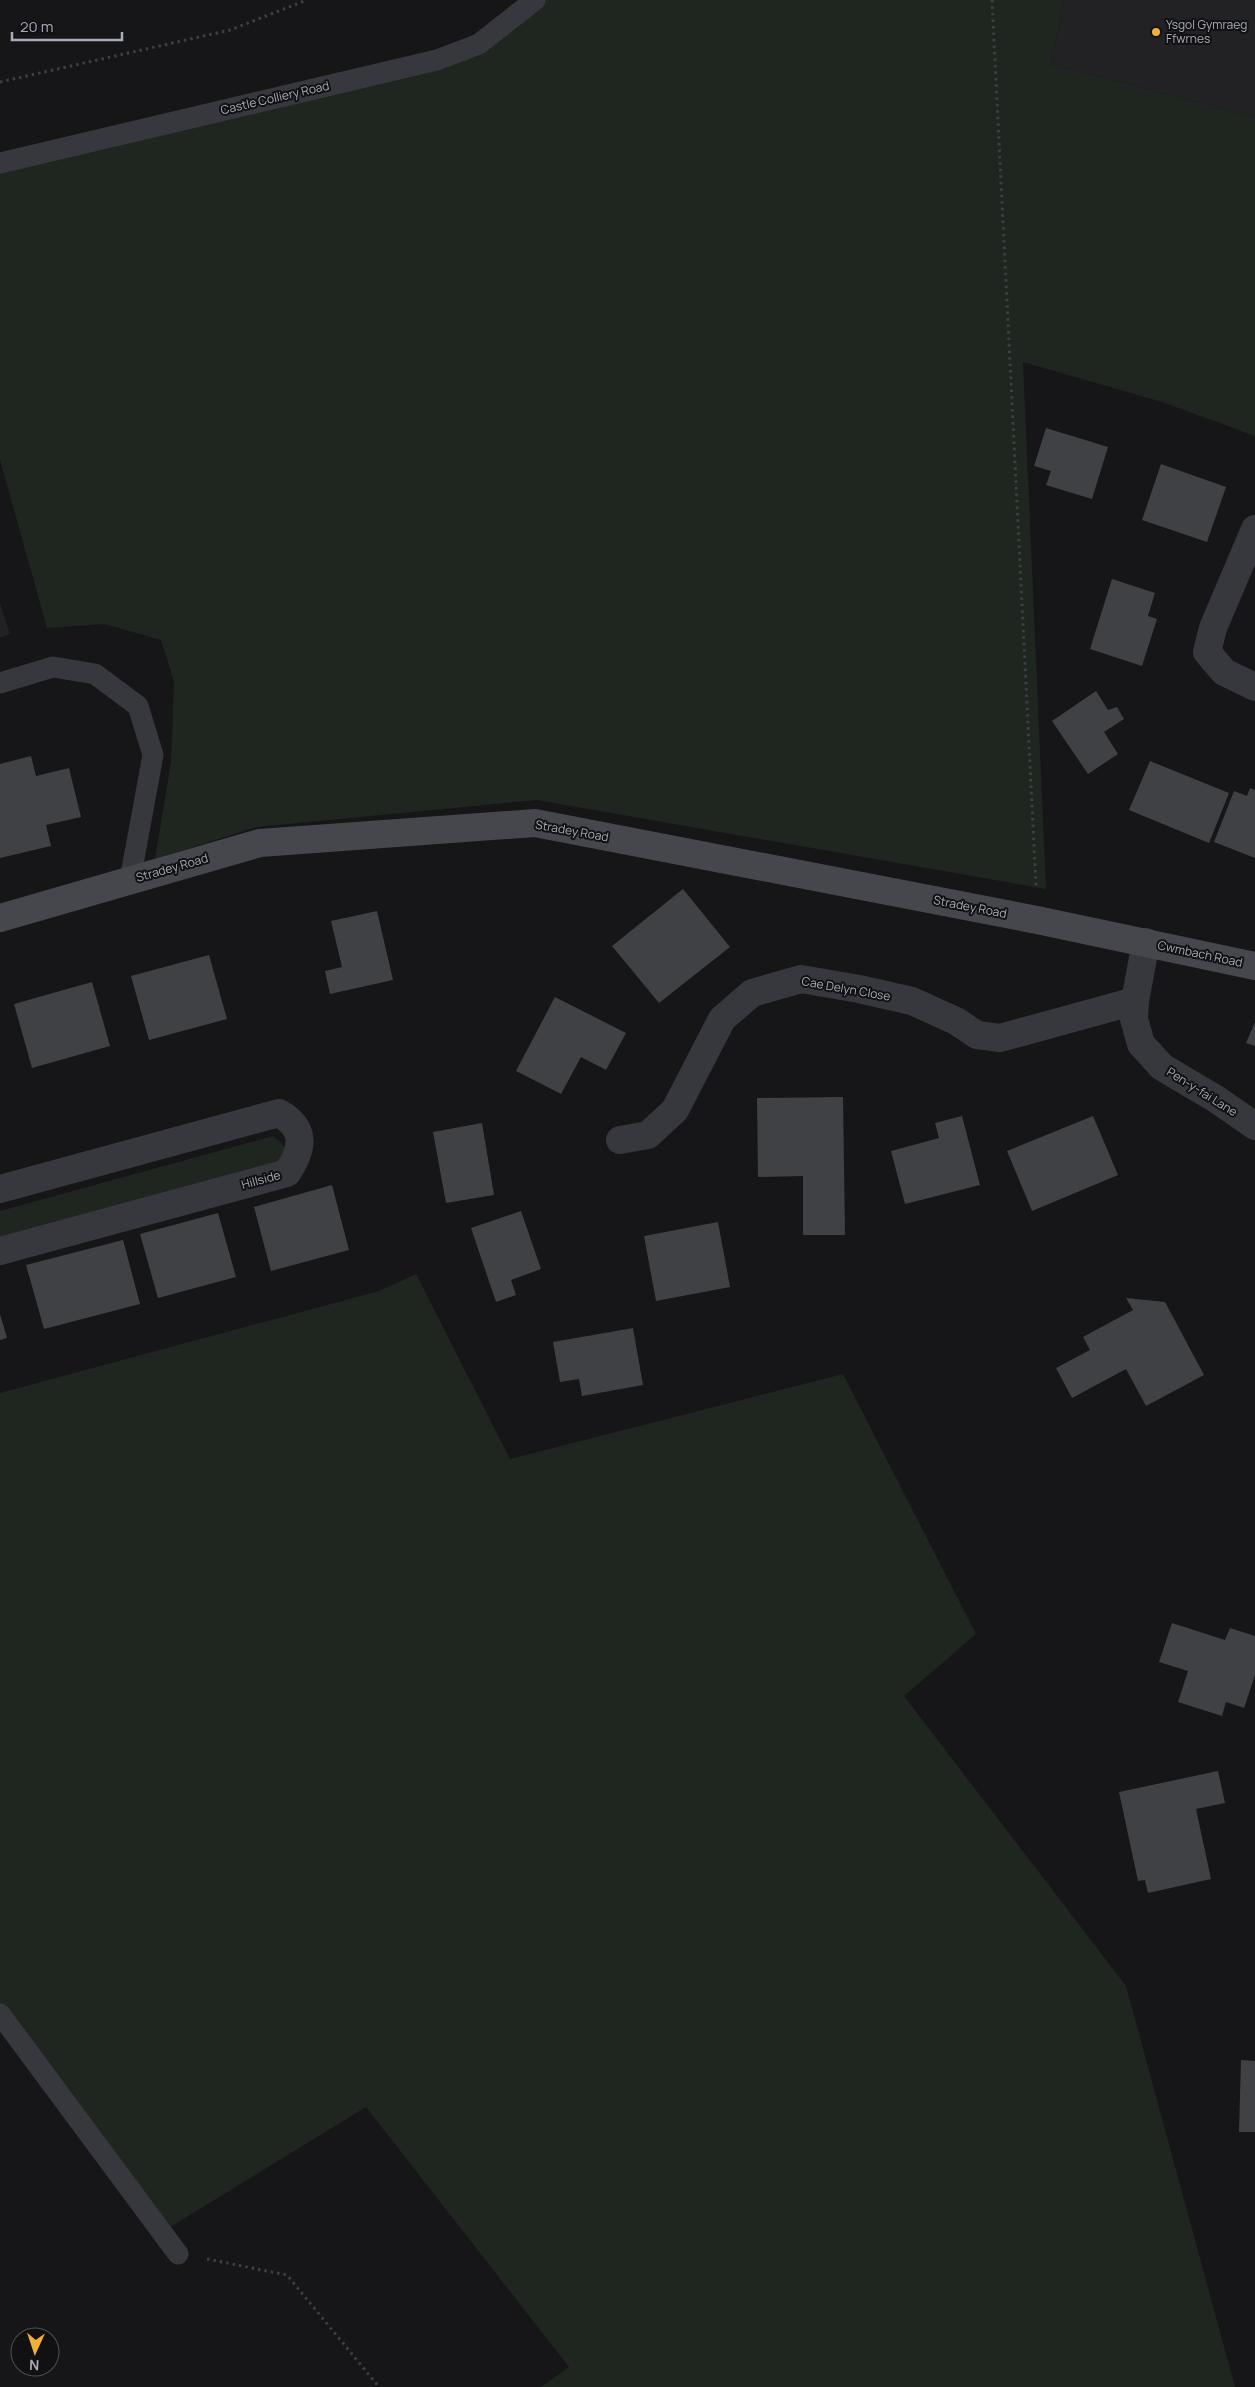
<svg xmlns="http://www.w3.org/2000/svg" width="1255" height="2387" viewBox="0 0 1255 2387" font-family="Manrope,sans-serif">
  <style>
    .built { fill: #222225 }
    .green { fill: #1e261f }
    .building { fill: #404145 }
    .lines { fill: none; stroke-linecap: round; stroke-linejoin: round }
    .path { stroke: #3d3f44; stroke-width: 3; stroke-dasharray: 2.5 4; stroke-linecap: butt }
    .service { stroke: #37383d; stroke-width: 21 }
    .minor { stroke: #37383d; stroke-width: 28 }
    .secondary { stroke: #45474d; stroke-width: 28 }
    .poi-dot { fill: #f2b134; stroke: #111113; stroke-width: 2 }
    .labels { text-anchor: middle; stroke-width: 4; stroke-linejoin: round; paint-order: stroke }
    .poi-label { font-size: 12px; fill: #a8adb8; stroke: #111113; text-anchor: start }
    .street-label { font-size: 12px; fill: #a8adb8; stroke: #111113 }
  </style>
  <rect width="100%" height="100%" fill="#161618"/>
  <!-- built -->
  <path class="built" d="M 1064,0 L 1255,0 L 1255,117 L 1051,64 Z
    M 0,603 L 10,634 L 0,638 Z"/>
  <!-- green -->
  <path class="green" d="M 535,0 L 1064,0 L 1051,64 L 1255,117 L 1255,436 L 1162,402 L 1023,362 L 1046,889 L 537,800 L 257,827 L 155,859 L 171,762 L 174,682 L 161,640 L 104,624 L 47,628 L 0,460 L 0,163 L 437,60 Z
    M 273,1136 L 286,1147 L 284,1155 L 278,1162 L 0,1238 L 0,1211 Z
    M 416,1274 L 510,1459 L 843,1374 L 976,1634 L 904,1696 L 1126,1986 L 1235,2387 L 541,2387 L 569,2367 L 366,2107 L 162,2232 L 0,2014 L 0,1393 L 379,1291 Z"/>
  <!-- building -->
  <path class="building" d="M 1046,428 L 1108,447 L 1092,499 L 1046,485 L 1051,471 L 1034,466 Z
    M 1161,464 L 1226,487 L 1207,542 L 1142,520 Z
    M 1112,579 L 1155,593 L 1148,616 L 1157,619 L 1142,666 L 1090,649 Z
    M 1096,691 L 1108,710 L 1117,707 L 1124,719 L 1104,732 L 1118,754 L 1088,774 L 1052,721 Z
    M 31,756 L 36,776 L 69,768 L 81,817 L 46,825 L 51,846 L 0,858 L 0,764 Z
    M 1150,761 L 1229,793 L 1209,843 L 1129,810 Z
    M 1250,788 L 1255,790 L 1255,858 L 1214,842 L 1234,791 L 1247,796 Z
    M 683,889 L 730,947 L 659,1003 L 612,946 Z
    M 377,911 L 393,980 L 330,994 L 325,971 L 342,967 L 331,921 Z
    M 209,955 L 227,1019 L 149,1040 L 131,976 Z
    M 92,982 L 110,1046 L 32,1068 L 14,1004 Z
    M 555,997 L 626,1033 L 606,1070 L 581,1057 L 561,1094 L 516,1071 Z
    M 1255,1022 L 1255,1046 L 1246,1043 Z
    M 843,1097 L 845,1235 L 803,1235 L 803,1176 L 758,1177 L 757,1098 Z
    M 962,1116 L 980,1185 L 905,1204 L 891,1151 L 939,1138 L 935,1123 Z
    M 1093,1116 L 1118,1175 L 1032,1211 L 1007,1151 Z
    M 482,1123 L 494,1195 L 446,1203 L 433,1132 Z
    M 332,1185 L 349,1250 L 271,1271 L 254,1207 Z
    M 521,1211 L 541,1269 L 511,1280 L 516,1295 L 496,1302 L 471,1228 Z
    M 218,1213 L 236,1277 L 158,1298 L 140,1234 Z
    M 718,1222 L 730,1287 L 656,1301 L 644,1236 Z
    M 123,1240 L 140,1304 L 44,1329 L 26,1265 Z
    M 1126,1298 L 1165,1302 L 1204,1375 L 1146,1406 L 1126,1369 L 1072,1398 L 1056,1368 L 1090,1350 L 1083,1337 L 1133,1310 Z
    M 0,1314 L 7,1338 L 0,1340 Z
    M 633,1328 L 643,1385 L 582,1396 L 579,1379 L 560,1382 L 553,1342 Z
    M 1172,1623 L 1225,1640 L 1230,1628 L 1255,1636 L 1255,1675 L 1244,1708 L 1226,1702 L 1222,1716 L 1178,1702 L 1188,1671 L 1159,1662 Z
    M 1218,1771 L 1225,1803 L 1196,1809 L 1211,1879 L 1148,1893 L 1145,1880 L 1138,1881 L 1119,1792 Z
    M 1241,2060 L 1255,2061 L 1255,2132 L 1239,2132 Z"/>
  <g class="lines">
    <!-- path -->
    <path class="path" d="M 992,0 L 1036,886
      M 0,82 L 230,30 L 307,0
      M 207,2259 L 287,2275 L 379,2387"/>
    <!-- service -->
    <path class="service" d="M 0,163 L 437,60 L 479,44 L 535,0
      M 0,683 L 53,667 L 95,674 L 138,706 L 153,755 L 130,880
      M 0,2014 L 178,2254"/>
    <!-- minor -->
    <path class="minor" d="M 1255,529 L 1213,628 L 1207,652 L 1224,672 L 1255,687
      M 1146,942 L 1135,1001 L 1134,1019 L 1141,1044 L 1162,1067 L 1216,1099 L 1255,1126
      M 620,1140 L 648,1135 L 675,1110 L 722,1019 L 752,993 L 801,979 L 859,989 L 912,1001 L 956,1021 L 977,1035 L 1000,1038 L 1135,1001
      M 0,1189 L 279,1113 C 307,1129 303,1149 287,1173 L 0,1251"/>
    <!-- secondary -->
    <path class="secondary" d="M 0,918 L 260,843 L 535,823 L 1037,920 L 1255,966"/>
  </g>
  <!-- markers -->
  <circle class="poi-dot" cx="1156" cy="32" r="5"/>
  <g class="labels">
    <!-- poi labels -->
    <g class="poi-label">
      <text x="1166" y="29">Ysgol Gymraeg<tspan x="1166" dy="14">Ffwrnes</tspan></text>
    </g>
    <!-- street labels -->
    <g class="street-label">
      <text transform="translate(275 98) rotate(-13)" y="4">Castle Colliery Road</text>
      <text transform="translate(572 831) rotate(10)" y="4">Stradey Road</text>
      <text transform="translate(172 868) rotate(-16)" y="4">Stradey Road</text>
      <text transform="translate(970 907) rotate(11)" y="4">Stradey Road</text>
      <text transform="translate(1200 954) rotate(12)" y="4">Cwmbach Road</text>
      <text transform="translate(846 989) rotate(10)" y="4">Cae Delyn Close</text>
      <text transform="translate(1202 1092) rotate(32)" y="4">Pen-y-fai Lane</text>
      <text transform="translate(261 1180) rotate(-15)" y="4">Hillside</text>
    </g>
  </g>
  <!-- north arrow -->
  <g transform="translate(35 2352) rotate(183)"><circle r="24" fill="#111113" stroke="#4d4f55"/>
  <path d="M0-4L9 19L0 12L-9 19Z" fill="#f2b134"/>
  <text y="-8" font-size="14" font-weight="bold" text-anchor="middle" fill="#a8adb8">N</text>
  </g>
  <!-- scale -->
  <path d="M12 32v8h110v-8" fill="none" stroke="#a8adb8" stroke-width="2.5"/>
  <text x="20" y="32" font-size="15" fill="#a8adb8" stroke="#111113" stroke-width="4" paint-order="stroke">20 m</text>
</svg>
